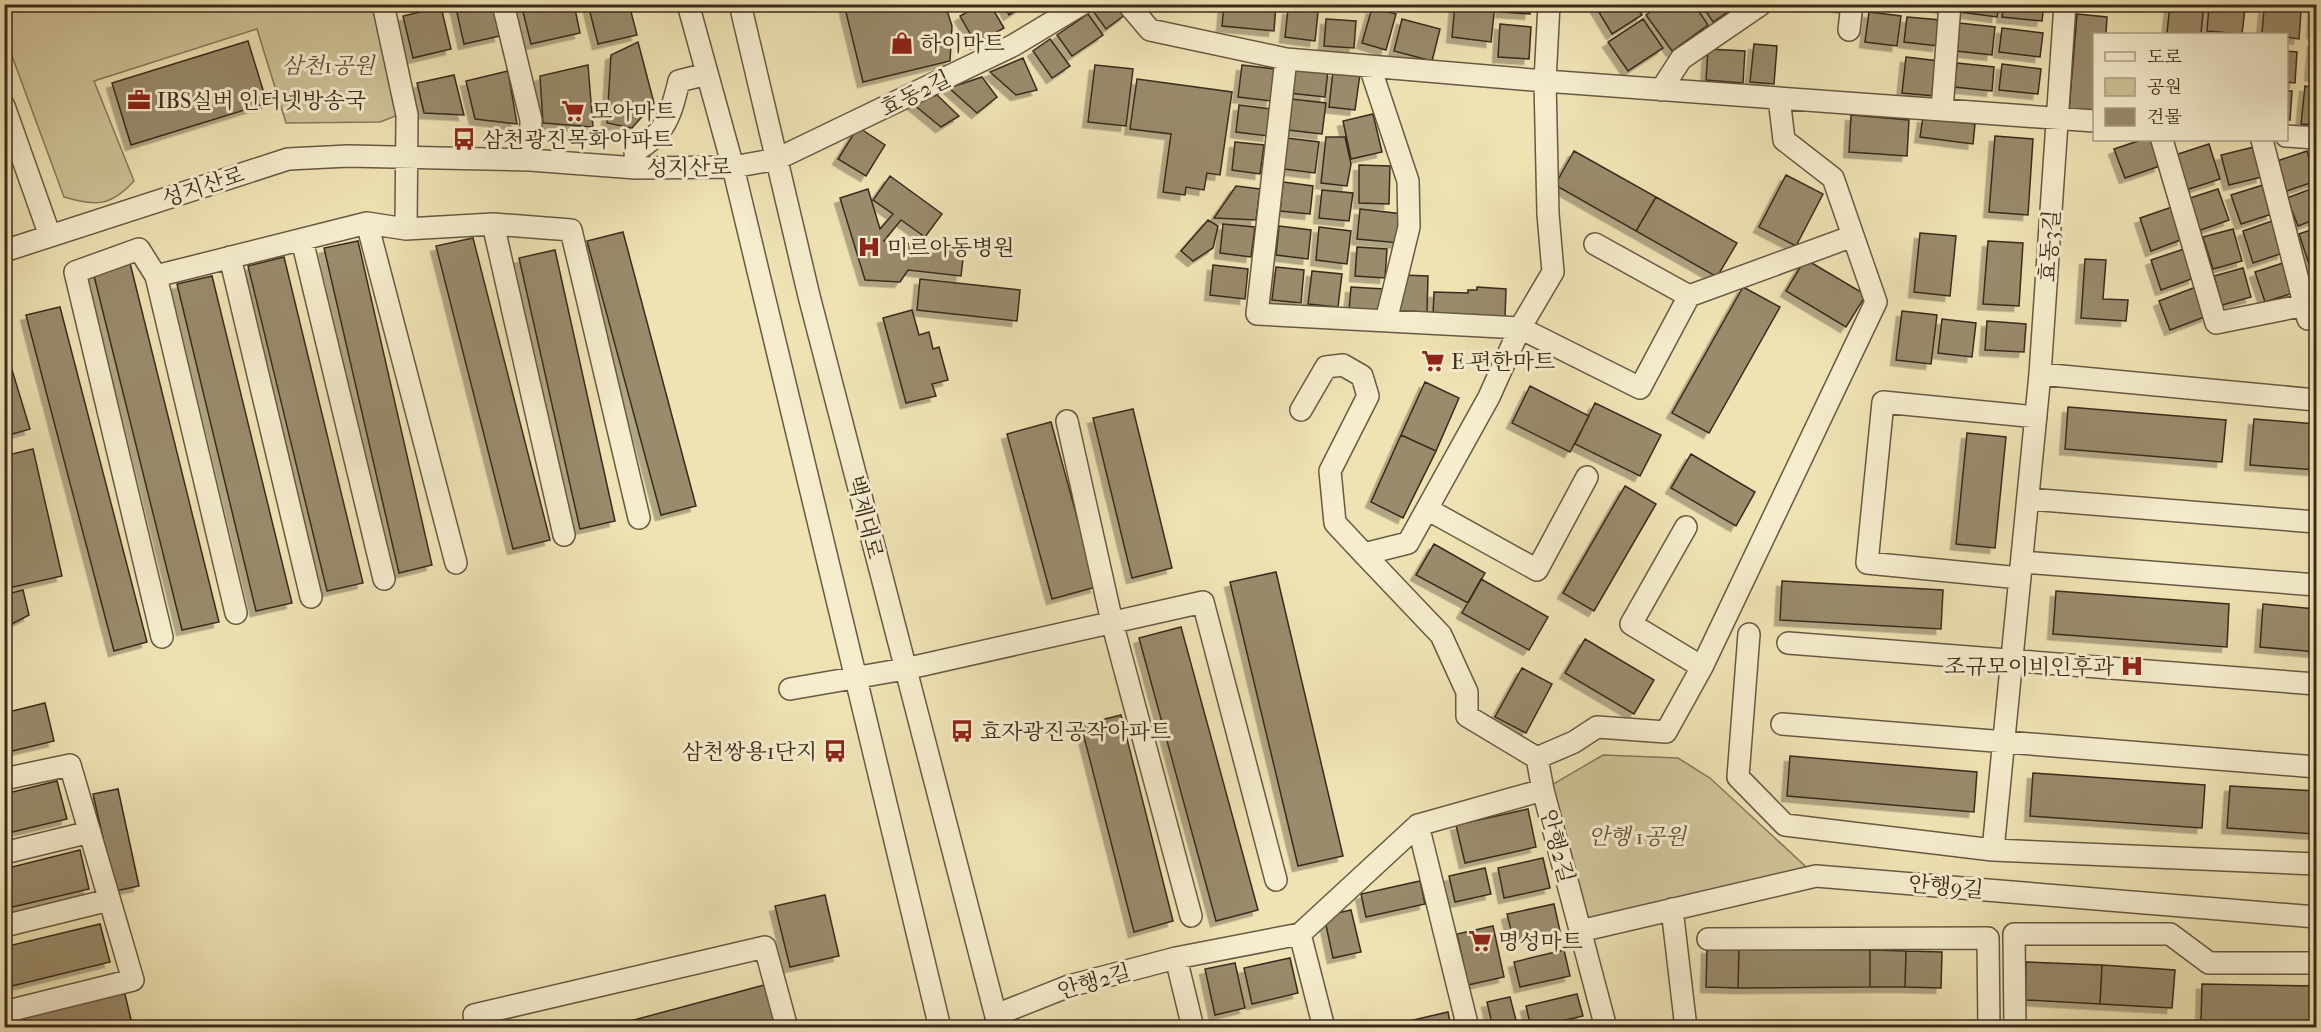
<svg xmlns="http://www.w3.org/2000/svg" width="2321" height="1032" viewBox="0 0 2321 1032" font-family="'IM FELL French Canon','Noto Serif KR',serif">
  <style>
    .green { fill: #d0c49a; stroke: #86785c; stroke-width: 1.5 }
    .building { fill: #998b6c; stroke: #3b2b1d; stroke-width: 1.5; filter: url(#shadow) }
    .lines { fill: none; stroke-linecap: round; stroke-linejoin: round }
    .minor-casing { stroke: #685943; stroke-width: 24 }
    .minor { stroke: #f5edce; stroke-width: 21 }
    .labels { text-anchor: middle; stroke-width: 6; stroke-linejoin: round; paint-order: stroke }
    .poi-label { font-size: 22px; fill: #3b2b1d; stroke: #f5edce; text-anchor: start }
    .park-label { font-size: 22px; font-style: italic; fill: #60513c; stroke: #f5edce }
    .street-label { font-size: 22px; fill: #3b2b1d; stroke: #f5edce }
  </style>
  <defs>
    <filter id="shadow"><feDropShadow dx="-5.5" dy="5.5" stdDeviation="0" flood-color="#0004"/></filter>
  </defs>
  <rect width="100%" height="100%" fill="#efe3b4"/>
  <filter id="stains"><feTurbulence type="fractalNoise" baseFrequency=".00333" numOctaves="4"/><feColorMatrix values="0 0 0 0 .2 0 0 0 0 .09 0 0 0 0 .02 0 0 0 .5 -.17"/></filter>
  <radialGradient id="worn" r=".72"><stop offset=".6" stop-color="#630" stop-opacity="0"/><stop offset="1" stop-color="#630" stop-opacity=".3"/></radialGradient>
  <!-- green -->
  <path class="green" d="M 5,5 L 373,5 L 398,115 L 380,122 L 286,123 L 257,29 L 94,81 L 134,181 C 110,207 97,206 64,197 L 5,37 Z
    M 1603,755 L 1678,758 L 1710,778 L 1816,876 L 1580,931 L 1543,790 Z"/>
  <!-- building -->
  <path class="building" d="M 455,4 L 492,4 L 500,36 L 464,44 Z
    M 521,4 L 574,4 L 580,33 L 531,44 Z
    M 588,4 L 629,4 L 637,35 L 598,44 Z
    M 844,4 L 945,4 L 952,26 L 950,61 L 863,82 Z
    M 981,4 L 990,4 L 1004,28 L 976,44 L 960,16 Z
    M 1003,4 L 1026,4 L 1009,15 Z
    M 1102,4 L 1118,4 L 1126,14 L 1106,29 L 1093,11 Z
    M 1224,4 L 1276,4 L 1274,31 L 1222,26 Z
    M 1455,4 L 1495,4 L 1491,42 L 1452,37 Z
    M 1502,4 L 1531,4 L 1530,14 L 1501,12 Z
    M 1594,4 L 1635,4 L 1642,15 L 1612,34 Z
    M 1641,4 L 1653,4 L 1645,10 Z
    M 1661,4 L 1694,4 L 1708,25 L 1672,51 L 1646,15 Z
    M 1701,4 L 1729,4 L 1732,9 L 1713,22 Z
    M 1819,4 L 1846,4 L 1846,8 Z
    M 1912,4 L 1944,4 L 1944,8 Z
    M 1961,4 L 1999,4 L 1997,17 L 1960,12 Z
    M 2004,4 L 2044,4 L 2042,21 L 2002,17 Z
    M 2170,4 L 2204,4 L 2201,34 L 2167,33 Z
    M 2314,4 L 2316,4 L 2316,33 L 2312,33 Z
    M 2209,5 L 2245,8 L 2242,34 L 2207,31 Z
    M 441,7 L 451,49 L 413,58 L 403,16 Z
    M 1372,8 L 1396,14 L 1386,50 L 1362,43 Z
    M 2264,8 L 2301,12 L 2299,39 L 2286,37 L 2286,34 L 2262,34 Z
    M 1288,9 L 1318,12 L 1315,41 L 1285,37 Z
    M 1869,12 L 1901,16 L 1897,46 L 1865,42 Z
    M 1088,14 L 1103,35 L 1072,56 L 1057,35 Z
    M 2077,14 L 2107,17 L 2106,34 L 2094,34 L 2094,112 L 2069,110 Z
    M 1907,17 L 1941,20 L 1938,46 L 1904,42 Z
    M 1326,19 L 1356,21 L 1354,48 L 1324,46 Z
    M 1402,19 L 1440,29 L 1432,61 L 1394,51 Z
    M 1643,19 L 1663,48 L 1628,71 L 1608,42 Z
    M 1959,23 L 1995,27 L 1992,55 L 1956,51 Z
    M 1500,24 L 1531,27 L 1529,59 L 1498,57 Z
    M 2002,28 L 2043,33 L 2040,57 L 1999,52 Z
    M 1050,39 L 1070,66 L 1052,78 L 1033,51 Z
    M 248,41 L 267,103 L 131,145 L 112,83 Z
    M 2313,41 L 2316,41 L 2316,76 L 2310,75 Z
    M 638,42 L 654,103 L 632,128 L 607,123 L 611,55 Z
    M 1754,44 L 1777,46 L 1774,84 L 1750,82 Z
    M 1708,49 L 1745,51 L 1743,83 L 1706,80 Z
    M 2286,51 L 2297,52 L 2295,83 L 2286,82 Z
    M 1906,57 L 1939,61 L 1935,96 L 1902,93 Z
    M 1023,58 L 1037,90 L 1016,95 L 990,72 Z
    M 1957,63 L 1994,67 L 1992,91 L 1954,87 Z
    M 2002,64 L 2041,69 L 2038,94 L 1999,90 Z
    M 588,65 L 593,127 L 543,123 L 540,76 Z
    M 1095,65 L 1133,69 L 1126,126 L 1088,122 Z
    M 1242,65 L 1275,69 L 1271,101 L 1238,97 Z
    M 1292,66 L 1328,70 L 1325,97 L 1289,93 Z
    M 508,71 L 517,124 L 475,119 L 466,81 Z
    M 1333,71 L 1360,74 L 1355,110 L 1329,107 Z
    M 454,75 L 464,115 L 424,113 L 417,83 Z
    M 982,77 L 997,97 L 977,113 L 949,88 Z
    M 1137,79 L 1232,92 L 1220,175 L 1207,173 L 1204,190 L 1186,187 L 1185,195 L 1163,192 L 1171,134 L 1130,129 Z
    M 2305,86 L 2316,88 L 2316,125 L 2301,124 Z
    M 2286,91 L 2292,91 L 2290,120 L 2286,119 Z
    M 937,95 L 959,116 L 941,127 L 913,104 Z
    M 1291,99 L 1326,103 L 1322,134 L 1288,130 Z
    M 1239,105 L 1271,109 L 1268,136 L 1236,132 Z
    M 1373,114 L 1382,152 L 1351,159 L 1343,121 Z
    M 1851,115 L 1909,120 L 1907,156 L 1849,152 Z
    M 1923,117 L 1975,124 L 1973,144 L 1920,137 Z
    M 858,127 L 885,145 L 866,176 L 838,159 Z
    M 1995,136 L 2033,139 L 2028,215 L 1989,212 Z
    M 1326,137 L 1345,137 L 1351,164 L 1347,186 L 1321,183 Z
    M 1287,138 L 1319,142 L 1315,173 L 1284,169 Z
    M 2141,140 L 2151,140 L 2160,166 L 2125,178 L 2114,149 Z
    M 1235,142 L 1264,145 L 1260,174 L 1232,170 Z
    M 2209,144 L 2220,179 L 2186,190 L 2175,155 Z
    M 2254,147 L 2262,177 L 2229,185 L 2221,155 Z
    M 1574,151 L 1656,197 L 1636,231 L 1555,185 Z
    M 2307,151 L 2316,181 L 2284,192 L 2274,162 Z
    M 1359,165 L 1390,166 L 1389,204 L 1359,203 Z
    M 1786,175 L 1823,194 L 1796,246 L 1759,227 Z
    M 890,176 L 942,214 L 925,237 L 901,220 L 884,241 L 964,250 L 961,276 L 908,270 L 900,282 L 865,280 L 840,198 L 868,189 L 880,229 L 893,214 L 873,200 Z
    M 1283,182 L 1313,186 L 1310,214 L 1280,211 Z
    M 2263,185 L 2272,214 L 2241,224 L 2231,195 Z
    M 1236,186 L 1260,189 L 1256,220 L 1214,218 Z
    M 2316,187 L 2316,219 L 2298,226 L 2287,198 Z
    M 2218,189 L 2229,220 L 2198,231 L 2187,199 Z
    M 1322,190 L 1353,193 L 1349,221 L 1319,218 Z
    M 1656,197 L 1737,243 L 1717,277 L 1636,231 Z
    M 2172,207 L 2183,239 L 2151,251 L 2140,218 Z
    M 1360,209 L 1403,214 L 1400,243 L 1357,239 Z
    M 1208,220 L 1218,226 L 1213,248 L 1193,261 L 1181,251 Z
    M 2272,221 L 2283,253 L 2253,263 L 2243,231 Z
    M 1223,224 L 1255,227 L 1251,257 L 1220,253 Z
    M 1279,226 L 1311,230 L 1308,259 L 1276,255 Z
    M 1319,227 L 1351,231 L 1347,264 L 1316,260 Z
    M 2316,228 L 2316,265 L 2310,267 L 2299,234 Z
    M 2233,229 L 2242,261 L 2213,269 L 2203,237 Z
    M 623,232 L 696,506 L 661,515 L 587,241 Z
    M 1920,233 L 1956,236 L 1950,296 L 1914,292 Z
    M 473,238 L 550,540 L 513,549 L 436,246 Z
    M 358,241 L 432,565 L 399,573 L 324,248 Z
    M 1988,241 L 2023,243 L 2019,306 L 1983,304 Z
    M 1357,247 L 1387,249 L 1385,278 L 1355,276 Z
    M 2184,249 L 2194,278 L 2161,290 L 2151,260 Z
    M 555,250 L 615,521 L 580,529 L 519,258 Z
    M 284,257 L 363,583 L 327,591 L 248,266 Z
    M 1805,259 L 1866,295 L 1846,327 L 1786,291 Z
    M 2085,259 L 2106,260 L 2103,299 L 2128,300 L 2126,321 L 2081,318 Z
    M 130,263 L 219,622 L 182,630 L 93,272 Z
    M 2283,263 L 2293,293 L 2265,302 L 2255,272 Z
    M 1213,265 L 1248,269 L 1245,299 L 1210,295 Z
    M 1276,267 L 1304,270 L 1301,303 L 1272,300 Z
    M 2243,268 L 2251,297 L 2222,305 L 2214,276 Z
    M 1312,271 L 1342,274 L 1338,307 L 1308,304 Z
    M 1402,275 L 1428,276 L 1427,312 L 1400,311 Z
    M 212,276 L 292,603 L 256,611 L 177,284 Z
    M 920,279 L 1020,290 L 1017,321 L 917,310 Z
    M 1351,287 L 1384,289 L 1383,312 L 1349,310 Z
    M 1477,287 L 1506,289 L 1505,318 L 1433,315 L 1434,292 L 1468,293 L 1468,290 L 1477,290 Z
    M 1743,287 L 1780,307 L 1709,433 L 1672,413 Z
    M 2196,287 L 2207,316 L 2170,330 L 2159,301 Z
    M 60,307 L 147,642 L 114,651 L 26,315 Z
    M 912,310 L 919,335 L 929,332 L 933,349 L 939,347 L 948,380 L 932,384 L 936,396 L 906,403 L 883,318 Z
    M 1902,311 L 1937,315 L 1931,364 L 1896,360 Z
    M 1942,319 L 1976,323 L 1972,357 L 1938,353 Z
    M 1987,321 L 2026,324 L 2024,352 L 1985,350 Z
    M 12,370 L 30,429 L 9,435 L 4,418 L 4,372 Z
    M 1425,382 L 1459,398 L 1436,451 L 1401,435 Z
    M 1530,386 L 1589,416 L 1570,452 L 1512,423 Z
    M 1595,403 L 1661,435 L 1640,476 L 1575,444 Z
    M 2068,407 L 2226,420 L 2222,462 L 2065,449 Z
    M 1133,409 L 1172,568 L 1132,578 L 1093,418 Z
    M 2254,419 L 2316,424 L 2316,470 L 2250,465 Z
    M 1051,422 L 1096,587 L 1052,599 L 1007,434 Z
    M 1967,433 L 2006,437 L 1995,548 L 1956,544 Z
    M 1401,435 L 1436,451 L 1403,518 L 1371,502 Z
    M 33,449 L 62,576 L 4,589 L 4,513 L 10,512 L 4,485 L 4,456 Z
    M 1691,454 L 1755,492 L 1736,526 L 1671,488 Z
    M 1625,486 L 1656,504 L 1594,611 L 1563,593 Z
    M 1434,544 L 1485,573 L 1468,603 L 1416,575 Z
    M 1276,572 L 1343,856 L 1298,866 L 1230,582 Z
    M 1481,579 L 1548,617 L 1529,650 L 1462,613 Z
    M 1782,581 L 1943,590 L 1941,629 L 1780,620 Z
    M 23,590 L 29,615 L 4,628 L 4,595 Z
    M 2056,591 L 2229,604 L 2227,647 L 2053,634 Z
    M 2263,604 L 2316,609 L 2316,652 L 2260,647 Z
    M 1181,627 L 1258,910 L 1216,921 L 1139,638 Z
    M 4,636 L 11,661 L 4,663 Z
    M 1585,639 L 1654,680 L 1634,714 L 1565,673 Z
    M 1522,668 L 1552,684 L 1526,733 L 1495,717 Z
    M 45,703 L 54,741 L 4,753 L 4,713 Z
    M 1121,715 L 1173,921 L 1134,932 L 1081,725 Z
    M 1790,756 L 1977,772 L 1974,812 L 1787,796 Z
    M 2033,773 L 2205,785 L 2202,828 L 2030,816 Z
    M 57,781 L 67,819 L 4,834 L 4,794 Z
    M 2230,786 L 2316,791 L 2316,834 L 2227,828 Z
    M 118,789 L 139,886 L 115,891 L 93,794 Z
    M 1528,809 L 1536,847 L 1465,863 L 1456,825 Z
    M 80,850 L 89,889 L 4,909 L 4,869 Z
    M 1543,858 L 1550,888 L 1504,898 L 1498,868 Z
    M 1485,868 L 1491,894 L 1455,902 L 1449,876 Z
    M 1420,881 L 1425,904 L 1366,917 L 1361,894 Z
    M 825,895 L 839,956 L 790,967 L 775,906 Z
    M 1554,904 L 1560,931 L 1514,942 L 1507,914 Z
    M 1351,910 L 1361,952 L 1333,958 L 1324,916 Z
    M 100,924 L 110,962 L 4,988 L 4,947 Z
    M 1493,926 L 1504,977 L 1468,985 L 1457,934 Z
    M 1707,948 L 1739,949 L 1738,988 L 1706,987 Z
    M 1739,949 L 1870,950 L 1870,987 L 1738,988 Z
    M 1564,950 L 1570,976 L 1520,987 L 1514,962 Z
    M 1870,950 L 1906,951 L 1905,987 L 1870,987 Z
    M 1906,951 L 1942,952 L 1941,988 L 1905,987 Z
    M 1290,958 L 1298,993 L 1252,1004 L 1244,968 Z
    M 2026,962 L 2102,965 L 2100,1004 L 2025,1000 Z
    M 1235,963 L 1245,1008 L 1215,1015 L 1205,969 Z
    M 2102,965 L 2175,970 L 2172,1008 L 2100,1004 Z
    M 768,984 L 780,1028 L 604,1028 Z
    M 2202,984 L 2316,986 L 2316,1023 L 2201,1021 Z
    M 124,990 L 133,1028 L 4,1028 L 4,1019 Z
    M 1577,994 L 1583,1016 L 1531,1028 L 1526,1006 Z
    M 1510,997 L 1518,1028 L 1493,1028 L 1487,1002 Z
    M 1448,1012 L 1451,1028 L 1397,1028 L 1396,1024 Z
    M 1381,1023 L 1382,1028 L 1363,1028 Z"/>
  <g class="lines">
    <!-- minor casing -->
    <g class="minor-casing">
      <path id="minor" d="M 383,4 L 407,115 L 406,229
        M 503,4 L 531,120 L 530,160
        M 688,4 L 733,167 L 940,1028
        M 740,4 L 809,296 L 999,1028
        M 1128,4 L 1150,30 L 1286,59 L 1545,81 L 1549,4
        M 1849,30 L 1852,4
        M 1286,59 L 1257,314 L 1520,328 L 1640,388 L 1689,296 L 1853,236
        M 1370,67 L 1408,181 L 1409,227 L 1386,321
        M 1661,90 L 1681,59 L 1760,5
        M 1779,98 L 1784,140 L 1833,178 L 1876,302 L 1702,667 L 1666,732 L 1597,727 L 1574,742 L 1537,758 L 1467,716 L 1467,692 L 1441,635 L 1364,554 L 1408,543 L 1489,397 L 1520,328 L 1553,272 L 1548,214 L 1545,81 L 2094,121
        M 4,106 L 50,236
        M 1942,110 L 1950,4
        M 2286,136 L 2316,138
        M 2162,140 L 2216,323 L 2305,305
        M 2262,140 L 2308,319 L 2316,319
        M 636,168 L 635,151 C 666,134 671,114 679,81 L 707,74
        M 367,223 L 456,563
        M 493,224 L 564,535
        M 302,240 L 384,579
        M 1595,244 L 1689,296
        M 4,251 L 288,159 L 348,156 L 530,160 L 636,168 L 733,167 L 777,159 L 1014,45 L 1082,4
        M 230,257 L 311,597
        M 156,276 L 236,613
        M 2040,374 L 2316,400
        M 1301,410 L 1326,367 L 1343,365 L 1362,376 L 1368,396 L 1330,471 L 1335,523 L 1364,554
        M 1067,421 L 1112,622 L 1191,916
        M 2028,499 L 2316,522
        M 1427,509 L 1537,570 L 1587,477
        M 1686,527 L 1631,624 L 1702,667
        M 2022,562 L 2316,585
        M 2020,578 L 1867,563 L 1883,402 L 2036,417
        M 1749,634 L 1738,777 L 1785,825 L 1993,850 L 2316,864
        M 162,637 L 75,272 L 139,249 L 156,276 L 367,223 L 406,229 L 493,224 L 571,230 L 639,518
        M 1788,643 L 2316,684
        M 790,689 L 905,669 L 1203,602 L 1276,880
        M 1782,724 L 2316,767
        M 1537,758 L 1543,790 L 1606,1028
        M 4,779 L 70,765 L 133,980 L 4,1012
        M 1418,825 L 1468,1028
        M 1993,850 L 2040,374 L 2065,4
        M 4,853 L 90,832
        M 1672,909 L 1686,1028
        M 4,926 L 109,900
        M 1580,931 L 1816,876 L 2316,917
        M 1300,934 L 1324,1028
        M 1708,939 L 1988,938 L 1989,1028
        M 1176,958 L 1193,1028
        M 996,1015 L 1069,986 L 1176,958 L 1300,934 L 1418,825 L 1543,790
        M 478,1028 L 474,1015 L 765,947 L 787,1028
        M 2015,1028 L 2014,934 L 2170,934 L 2209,963 L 2316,963"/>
    </g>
    <!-- minor -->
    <use href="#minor" class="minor"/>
  </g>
  <!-- icons -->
  <defs>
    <g id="shop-bare" transform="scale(1.8)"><path d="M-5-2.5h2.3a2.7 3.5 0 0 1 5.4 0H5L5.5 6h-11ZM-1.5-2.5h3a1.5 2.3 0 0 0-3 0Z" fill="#8f2418" stroke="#f5edce" stroke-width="2.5" paint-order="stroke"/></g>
    <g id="office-bare" transform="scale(1.8)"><path d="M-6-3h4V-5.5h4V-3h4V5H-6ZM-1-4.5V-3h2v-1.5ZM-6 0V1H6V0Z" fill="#8f2418" stroke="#f5edce" stroke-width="2.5" paint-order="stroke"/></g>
    <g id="supermarket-bare" transform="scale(1.8)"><path d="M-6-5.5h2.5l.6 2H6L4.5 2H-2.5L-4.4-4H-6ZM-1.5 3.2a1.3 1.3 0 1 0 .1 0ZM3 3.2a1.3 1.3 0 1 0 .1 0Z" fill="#8f2418" stroke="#f5edce" stroke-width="2.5" paint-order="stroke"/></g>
    <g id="bus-bare" transform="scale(1.8)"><path d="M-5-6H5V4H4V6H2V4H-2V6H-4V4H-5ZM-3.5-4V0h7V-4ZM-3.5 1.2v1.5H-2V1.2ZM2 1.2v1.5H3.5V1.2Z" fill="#8f2418" stroke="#f5edce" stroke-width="2.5" paint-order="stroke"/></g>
    <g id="hospital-bare" transform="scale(1.8)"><path d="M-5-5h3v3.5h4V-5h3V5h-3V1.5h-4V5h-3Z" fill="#8f2418" stroke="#f5edce" stroke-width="2.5" paint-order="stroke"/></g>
  </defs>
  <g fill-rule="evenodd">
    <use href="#shop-bare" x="902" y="43"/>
    <use href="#office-bare" x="139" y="100"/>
    <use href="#supermarket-bare" x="573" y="111"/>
    <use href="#bus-bare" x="464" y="139"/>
    <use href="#hospital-bare" x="869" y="247"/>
    <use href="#supermarket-bare" x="1433" y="361"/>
    <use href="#hospital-bare" x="2132" y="666"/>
    <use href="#bus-bare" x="962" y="731"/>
    <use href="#bus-bare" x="835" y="751"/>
    <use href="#supermarket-bare" x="1480" y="941"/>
  </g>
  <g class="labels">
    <!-- poi labels -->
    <g class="poi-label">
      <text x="920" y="51">하이마트</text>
      <text x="157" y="108">IBS실버 인터넷방송국</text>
      <text x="591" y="119">모아마트</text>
      <text x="482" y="147">삼천광진목화아파트</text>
      <text x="887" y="255">미르아동병원</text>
      <text x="1451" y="369">E-편한마트</text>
      <text x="2114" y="674" text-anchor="end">조규모이비인후과</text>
      <text x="980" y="739">효자광진공작아파트</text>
      <text x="817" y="759" text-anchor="end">삼천쌍용1단지</text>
      <text x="1498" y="949">명성마트</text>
    </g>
    <!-- park labels -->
    <g class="park-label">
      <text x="328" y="73">삼천1공원</text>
      <text x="1637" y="844">안행 1공원</text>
    </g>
    <!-- street labels -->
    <g class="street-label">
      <text transform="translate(915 93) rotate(-26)" y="8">효동2길</text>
      <text transform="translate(689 167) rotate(-1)" y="8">성지산로</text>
      <text transform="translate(203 186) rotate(-18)" y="8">성지산로</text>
      <text transform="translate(2049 246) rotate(-86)" y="8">효동3길</text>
      <text transform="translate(866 517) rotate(76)" y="8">백제대로</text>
      <text transform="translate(1558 846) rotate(75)" y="8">안행2길</text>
      <text transform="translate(1946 886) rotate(5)" y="8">안행9길</text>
      <text transform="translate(1094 981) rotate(-16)" y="8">안행2길</text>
    </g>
  </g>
  <!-- margin -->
  <rect width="2321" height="1032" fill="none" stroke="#efe3b4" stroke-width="24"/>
  <rect x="6" y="6" width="2309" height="1020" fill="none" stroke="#3b2b1d" stroke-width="3"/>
  <rect x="12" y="12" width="2297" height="1008" fill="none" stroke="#3b2b1d" stroke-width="1.5"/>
  <!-- legend -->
  <rect x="2093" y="33" width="195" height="108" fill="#f5edce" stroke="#ab9f87" stroke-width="1.5"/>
  <rect x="2105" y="52" width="30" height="9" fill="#f5edce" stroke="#ab9f87" stroke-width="1.5"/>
  <text x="2147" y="63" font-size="18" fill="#3b2b1d">도로</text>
  <rect x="2105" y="78" width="30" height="18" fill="#d0c49a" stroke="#ab9f87" stroke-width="1.5"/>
  <text x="2147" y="93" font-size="18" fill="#3b2b1d">공원</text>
  <rect x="2105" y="108" width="30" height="18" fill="#998b6c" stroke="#ab9f87" stroke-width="1.5"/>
  <text x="2147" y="123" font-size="18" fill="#3b2b1d">건물</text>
  <rect width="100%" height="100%" filter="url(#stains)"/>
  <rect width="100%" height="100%" fill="url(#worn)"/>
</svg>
